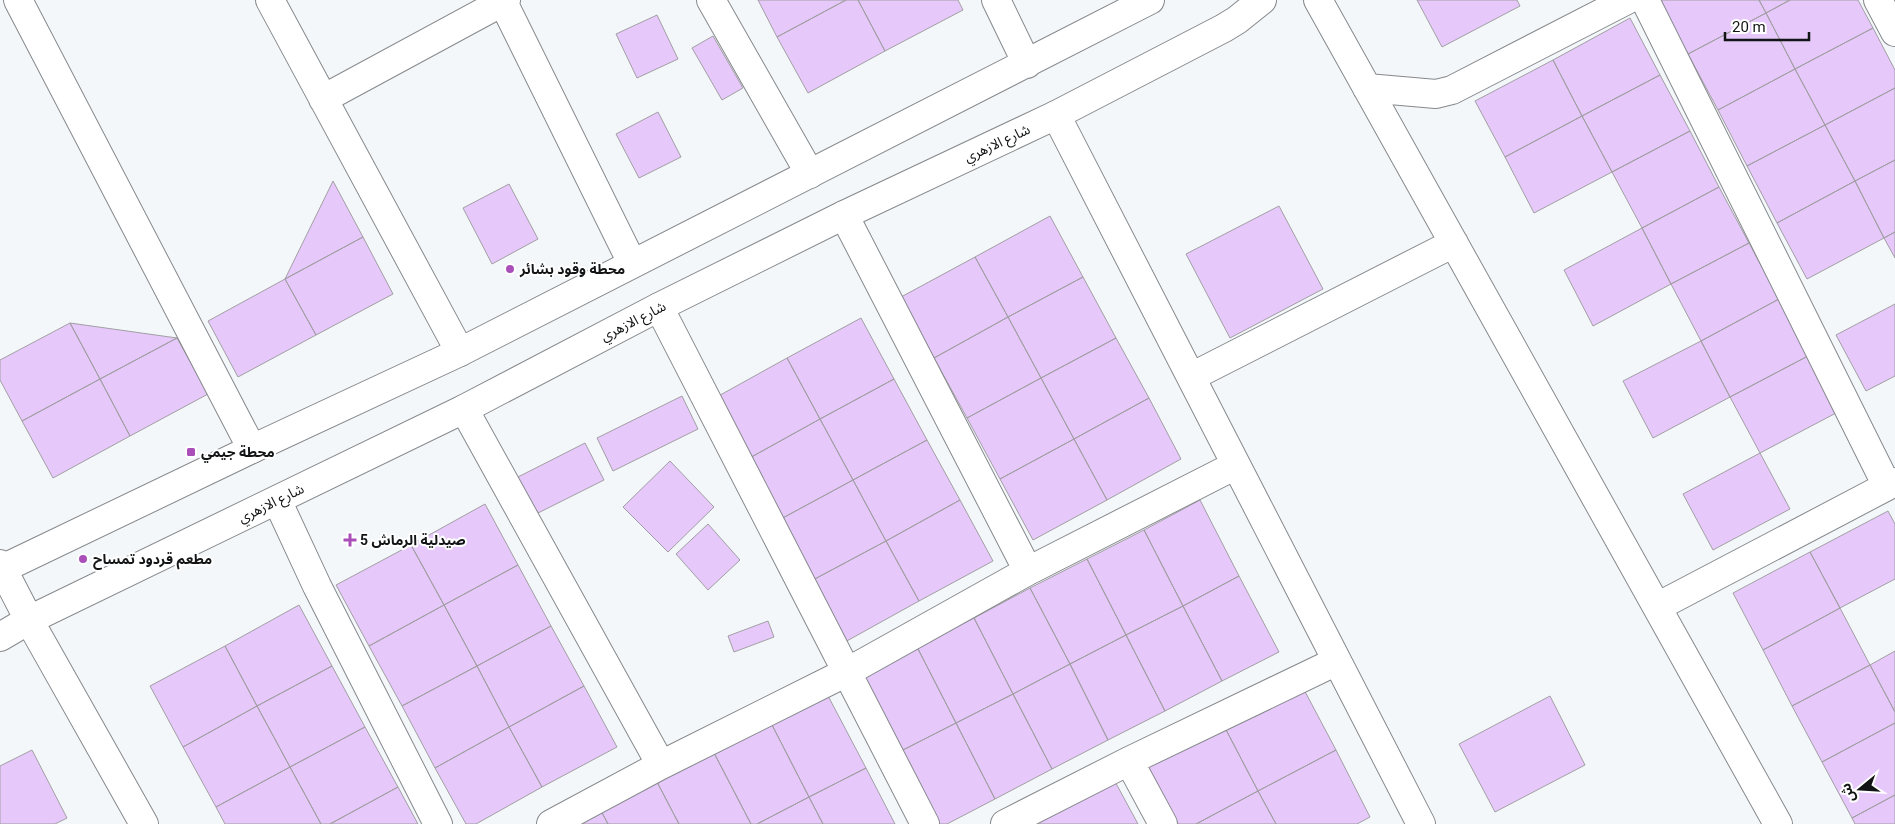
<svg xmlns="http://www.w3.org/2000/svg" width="1895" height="824" viewBox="0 0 1895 824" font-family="Roboto,'Noto Sans Arabic',sans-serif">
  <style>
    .building { fill: #e6c8fa; stroke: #a19fa3 }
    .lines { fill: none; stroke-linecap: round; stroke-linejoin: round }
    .minor-casing { stroke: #86898c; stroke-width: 30 }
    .tertiary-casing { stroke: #86898c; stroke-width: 30 }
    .minor { stroke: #fff; stroke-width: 28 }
    .tertiary { stroke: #fff; stroke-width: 28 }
    .poi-dot { fill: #aa4fba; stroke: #fff; stroke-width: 2 }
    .labels { text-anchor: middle; stroke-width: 4; stroke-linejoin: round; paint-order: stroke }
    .street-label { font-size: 14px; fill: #131415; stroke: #fff }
    .poi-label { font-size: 14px; font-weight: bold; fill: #131415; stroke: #fff; text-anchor: start }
  </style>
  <rect width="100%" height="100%" fill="#f3f7fa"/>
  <!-- building -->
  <path class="building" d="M 758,0 L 846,0 L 777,37 Z
    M 846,0 L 858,0 L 885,51 L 808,93 L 777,37 Z
    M 858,0 L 958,0 L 963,10 L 885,51 Z
    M 1417,0 L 1517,0 L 1520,6 L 1442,47 Z
    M 1659,0 L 1759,0 L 1766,13 L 1688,54 Z
    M 1759,0 L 1790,0 L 1766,13 Z
    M 1790,0 L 1858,0 L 1873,28 L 1795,69 L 1766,13 Z
    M 1766,13 L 1795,69 L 1718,110 L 1688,54 Z
    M 657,15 L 678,59 L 637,78 L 616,34 Z
    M 1630,18 L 1660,75 L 1582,116 L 1553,60 Z
    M 1873,28 L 1895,70 L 1895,88 L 1825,125 L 1795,69 Z
    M 713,36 L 743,88 L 722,100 L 692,48 Z
    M 1553,60 L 1582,116 L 1505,157 L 1475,101 Z
    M 1795,69 L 1825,125 L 1747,166 L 1718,110 Z
    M 1660,75 L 1690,131 L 1612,172 L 1582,116 Z
    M 1895,88 L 1895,160 L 1855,181 L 1825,125 Z
    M 658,112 L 681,157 L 639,178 L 616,134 Z
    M 1582,116 L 1612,172 L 1534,213 L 1505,157 Z
    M 1825,125 L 1855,181 L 1777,223 L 1747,166 Z
    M 1690,131 L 1719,187 L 1642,228 L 1612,172 Z
    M 1895,160 L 1895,232 L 1884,238 L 1855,181 Z
    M 333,181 L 363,237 L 285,279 Z
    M 1855,181 L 1884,238 L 1807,279 L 1777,223 Z
    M 509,184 L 538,239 L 492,264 L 463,208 Z
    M 1719,187 L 1749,243 L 1671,284 L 1642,228 Z
    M 1279,206 L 1323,289 L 1230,338 L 1186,254 Z
    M 1050,216 L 1083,277 L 1008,317 L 975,257 Z
    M 1642,228 L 1671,284 L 1593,326 L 1564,270 Z
    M 1895,232 L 1895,258 L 1884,238 Z
    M 363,237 L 393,294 L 316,335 L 285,279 Z
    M 1749,243 L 1779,299 L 1701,341 L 1671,284 Z
    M 975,257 L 1008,317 L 934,358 L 901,297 Z
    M 1083,277 L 1116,338 L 1041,378 L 1008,317 Z
    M 285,279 L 316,335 L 238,377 L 208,321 Z
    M 1779,299 L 1808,356 L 1730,397 L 1701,341 Z
    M 1895,304 L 1895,376 L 1866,391 L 1836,335 Z
    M 1008,317 L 1041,378 L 967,418 L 934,358 Z
    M 861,318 L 894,379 L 820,419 L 787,358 Z
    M 70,323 L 177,338 L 100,379 Z
    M 70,323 L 100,379 L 22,421 L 0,380 L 0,360 Z
    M 177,338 L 208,394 L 130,436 L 100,379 Z
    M 1116,338 L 1149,398 L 1074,439 L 1041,378 Z
    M 1701,341 L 1730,397 L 1653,438 L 1623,381 Z
    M 1808,356 L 1838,412 L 1760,453 L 1730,397 Z
    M 787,358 L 820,419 L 746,460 L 713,399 Z
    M 1041,378 L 1074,439 L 1000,479 L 967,418 Z
    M 100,379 L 130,436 L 53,478 L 22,421 Z
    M 894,379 L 927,440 L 853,480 L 820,419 Z
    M 682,396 L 698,429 L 613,471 L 597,438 Z
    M 1149,398 L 1181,459 L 1107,500 L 1074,439 Z
    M 820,419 L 853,480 L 779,520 L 746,460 Z
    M 1074,439 L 1107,500 L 1033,540 L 1000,479 Z
    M 927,440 L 960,500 L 886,541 L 853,480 Z
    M 585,443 L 604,480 L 534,515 L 516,478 Z
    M 1760,453 L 1790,509 L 1713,550 L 1683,494 Z
    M 670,461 L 714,507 L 668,552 L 623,507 Z
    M 853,480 L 886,541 L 811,581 L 779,520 Z
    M 960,500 L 993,561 L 919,601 L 886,541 Z
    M 1200,500 L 1239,576 L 1183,606 L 1144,530 Z
    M 485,504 L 518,565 L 444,605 L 411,545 Z
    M 1888,511 L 1895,524 L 1895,579 L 1840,608 L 1810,552 Z
    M 708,524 L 740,560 L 708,590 L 676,554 Z
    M 1144,530 L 1183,606 L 1126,635 L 1087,559 Z
    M 886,541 L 919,601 L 845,642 L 811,581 Z
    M 411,545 L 444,605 L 369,646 L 336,585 Z
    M 1810,552 L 1840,608 L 1763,650 L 1733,593 Z
    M 1087,559 L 1126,635 L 1070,664 L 1030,588 Z
    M 518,565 L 551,626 L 477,666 L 444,605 Z
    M 1239,576 L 1279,652 L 1222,681 L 1183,606 Z
    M 1030,588 L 1070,664 L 1013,694 L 974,618 Z
    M 299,605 L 332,666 L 257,706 L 225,646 Z
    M 444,605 L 477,666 L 402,706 L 369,646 Z
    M 1183,606 L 1222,681 L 1165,711 L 1126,635 Z
    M 1840,608 L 1870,665 L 1792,706 L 1763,650 Z
    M 974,618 L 1013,694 L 956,723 L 917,647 Z
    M 768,621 L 774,637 L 734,652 L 728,636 Z
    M 551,626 L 584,686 L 509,727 L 477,666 Z
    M 1126,635 L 1165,711 L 1108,740 L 1070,664 Z
    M 225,646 L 257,706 L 183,747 L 150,686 Z
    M 917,647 L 956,723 L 899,752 L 860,677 Z
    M 1895,651 L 1895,712 L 1870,665 Z
    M 1070,664 L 1108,740 L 1052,769 L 1013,694 Z
    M 1870,665 L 1895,712 L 1895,723 L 1822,762 L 1792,706 Z
    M 332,666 L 365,727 L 290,767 L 257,706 Z
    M 477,666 L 509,727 L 435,768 L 402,706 Z
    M 1301,684 L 1336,750 L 1258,791 L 1223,724 Z
    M 584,686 L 617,747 L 542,787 L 509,727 Z
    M 826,692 L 866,768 L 809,797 L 770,721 Z
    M 1013,694 L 1052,769 L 995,799 L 956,723 Z
    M 1550,696 L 1585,765 L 1495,812 L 1459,744 Z
    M 257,706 L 290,767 L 216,807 L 183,747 Z
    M 770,721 L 809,797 L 757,824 L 751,824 L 713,751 Z
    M 956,723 L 995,799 L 947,824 L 937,824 L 899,752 Z
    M 1895,723 L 1895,795 L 1852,818 L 1822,762 Z
    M 1223,724 L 1258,791 L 1196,824 L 1178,824 L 1147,765 Z
    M 365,727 L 398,787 L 330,824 L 321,824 L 290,767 Z
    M 509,727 L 542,787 L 476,824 L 466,824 L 435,768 Z
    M 32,750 L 67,818 L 55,824 L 0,824 L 0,766 Z
    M 1336,750 L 1370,817 L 1357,824 L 1276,824 L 1258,791 Z
    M 713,751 L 751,824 L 679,824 L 656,780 Z
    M 290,767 L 321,824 L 225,824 L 216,807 Z
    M 866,768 L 895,824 L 823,824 L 809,797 Z
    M 1112,776 L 1138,824 L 1040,824 L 1036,816 Z
    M 656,780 L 679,824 L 608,824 L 600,809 Z
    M 398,787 L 418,824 L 330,824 Z
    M 1258,791 L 1276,824 L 1196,824 Z
    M 1895,795 L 1895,824 L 1855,824 L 1852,818 Z
    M 809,797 L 823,824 L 757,824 Z
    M 600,809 L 608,824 L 572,824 Z"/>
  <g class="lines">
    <!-- minor casing -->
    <g class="minor-casing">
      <path id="minor" d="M 18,0 L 252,449
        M 270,0 L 460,352
        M 711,0 L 810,174
        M 1318,0 L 1778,824
        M 1645,0 L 1887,486
        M 1878,0 L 1895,32
        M 503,2 L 632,263
        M 1367,88 L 1436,94 L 1452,90 L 1627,0
        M 323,99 L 506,0
        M 1056,115 L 1421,824
        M 844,215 L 1028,571
        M 659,307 L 925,824
        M 1191,377 L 1454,243
        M 464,409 L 661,765
        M 277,500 L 317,586 L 438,824
        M 1657,607 L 1895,482
        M 1129,761 L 1163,824
        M 551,824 L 661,765 L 847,672 L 1028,571 L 1236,465
        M 1005,824 L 1129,761 L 1337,661"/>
    </g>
    <!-- tertiary casing -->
    <g class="tertiary-casing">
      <path id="tertiary" d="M 996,0 L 1027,64
        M 0,564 L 29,620 L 144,824
        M 0,570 L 252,449 L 460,352 L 1150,0
        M 0,637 L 29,620 L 464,409 L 659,307 L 844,215 L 1056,115 L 1224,28 L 1237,20 L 1262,0"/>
    </g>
    <!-- minor -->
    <use href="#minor" class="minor"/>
    <!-- tertiary -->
    <use href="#tertiary" class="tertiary"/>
  </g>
  <!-- markers -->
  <g class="poi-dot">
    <circle cx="510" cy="269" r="5"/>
    <rect x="186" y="447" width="10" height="10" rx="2.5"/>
    <path d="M347.5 532.5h5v5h5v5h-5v5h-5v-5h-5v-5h5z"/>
    <circle cx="83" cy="559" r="5"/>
  </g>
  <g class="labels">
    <!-- street labels -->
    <g class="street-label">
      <text transform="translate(997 143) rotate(-25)" y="5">شارع الازهري</text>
      <text transform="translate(633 321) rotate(-27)" y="5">شارع الازهري</text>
      <text transform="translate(271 503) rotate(-26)" y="5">شارع الازهري</text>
    </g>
    <!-- poi labels -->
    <g class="poi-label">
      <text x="520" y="274">محطة وقود بشائر</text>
      <text x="201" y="457">محطة جيمي</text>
      <text x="360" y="545">صيدلية الرماش 5</text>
      <text x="93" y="564">مطعم قردود تمساح</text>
    </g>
  </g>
  <!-- north arrow -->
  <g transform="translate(1860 789) rotate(252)" stroke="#ffffff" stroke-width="4" paint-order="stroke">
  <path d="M0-4L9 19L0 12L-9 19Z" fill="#131415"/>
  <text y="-8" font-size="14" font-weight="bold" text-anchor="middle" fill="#131415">ش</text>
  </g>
  <!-- scale -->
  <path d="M1725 32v8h84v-8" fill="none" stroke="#131415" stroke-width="2.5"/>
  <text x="1732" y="32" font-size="15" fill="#131415" stroke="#ffffff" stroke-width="4" paint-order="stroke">20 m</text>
</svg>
